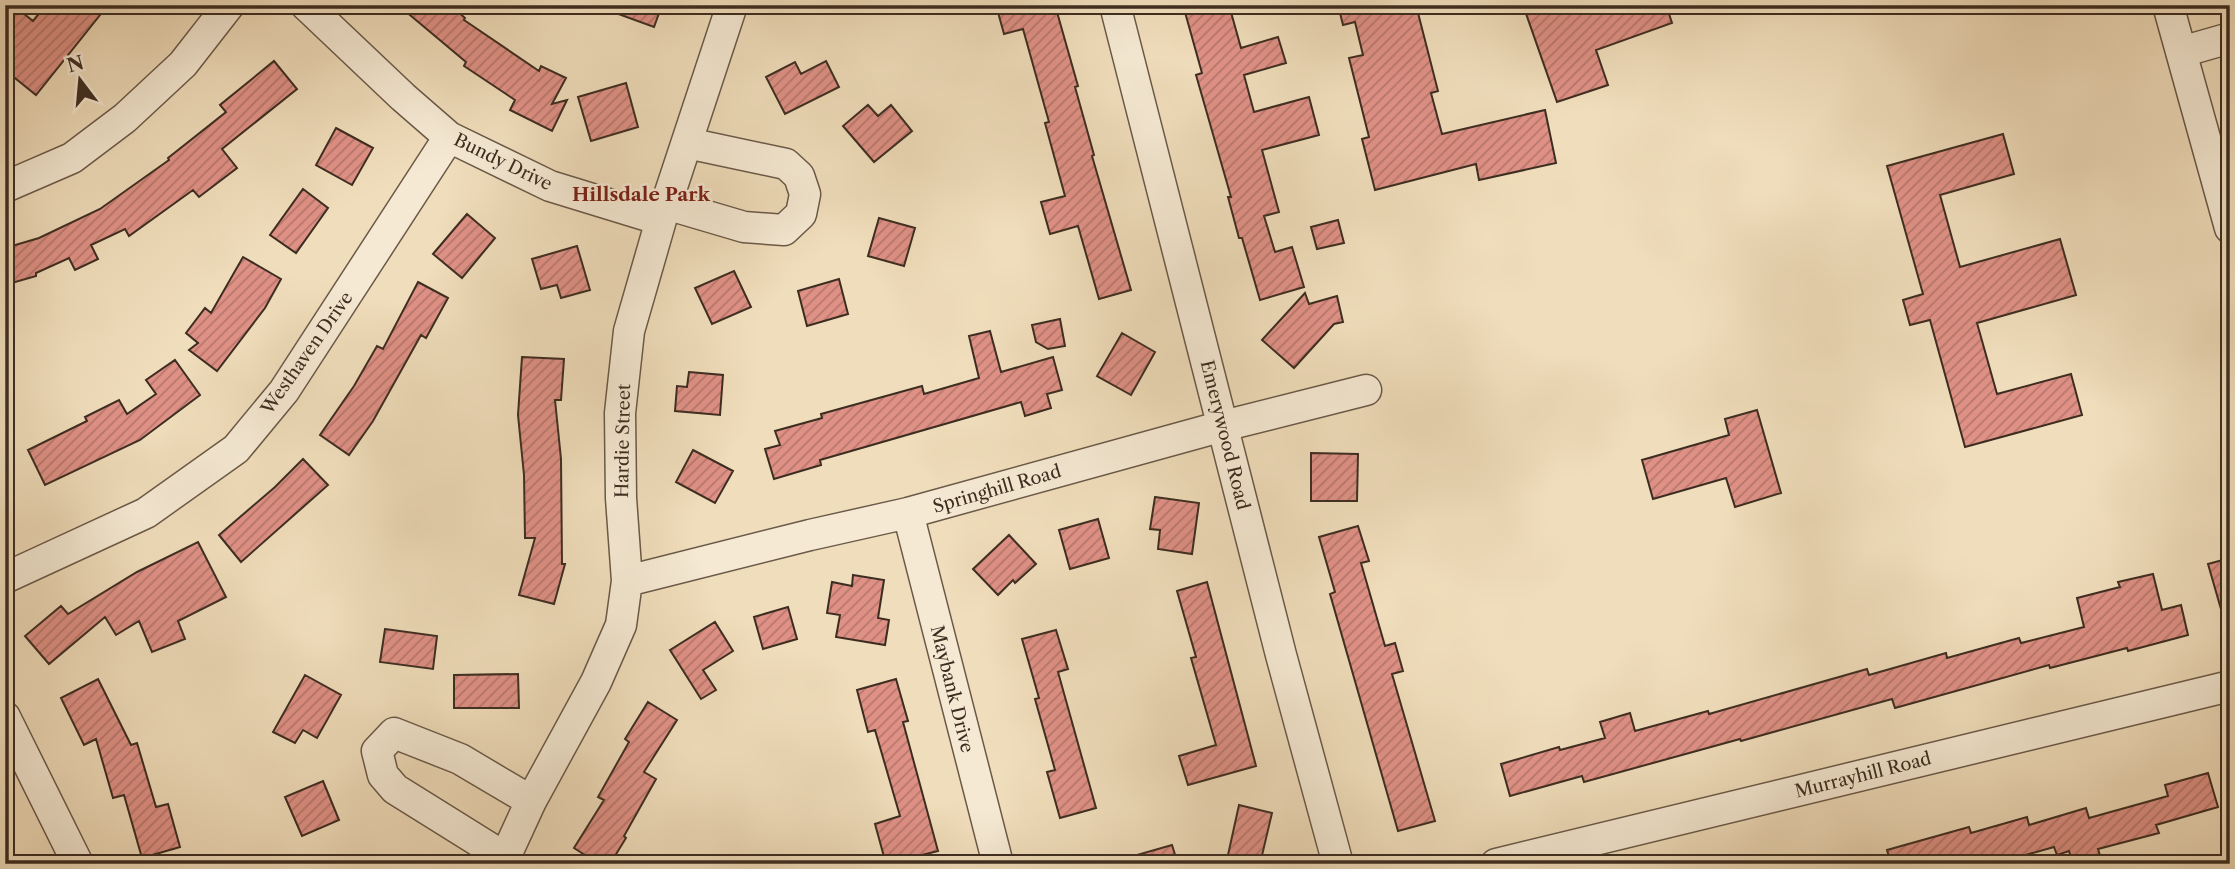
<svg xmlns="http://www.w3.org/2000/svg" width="2235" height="869" viewBox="0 0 2235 869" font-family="'Libre Caslon Text',serif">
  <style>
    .building { fill: url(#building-hatch); stroke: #3d2d21; stroke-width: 2 }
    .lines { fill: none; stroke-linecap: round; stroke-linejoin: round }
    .minor-casing { stroke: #6a5948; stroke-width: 33 }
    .minor { stroke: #f5e9d3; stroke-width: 30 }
    .labels { text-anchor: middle; stroke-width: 5; stroke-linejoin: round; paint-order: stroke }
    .street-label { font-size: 18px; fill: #3d2d21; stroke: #f5e9d3 }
    .neighbourhood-label { font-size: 19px; font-weight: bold; fill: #7a1f14; stroke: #f5e9d3 }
  </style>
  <defs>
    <pattern id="building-hatch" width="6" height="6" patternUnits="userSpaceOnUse" patternTransform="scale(1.75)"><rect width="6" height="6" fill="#e09186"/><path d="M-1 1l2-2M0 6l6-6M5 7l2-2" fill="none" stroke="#b7776d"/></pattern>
  </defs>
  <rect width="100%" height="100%" fill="#f0ddbb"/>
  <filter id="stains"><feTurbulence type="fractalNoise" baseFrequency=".00286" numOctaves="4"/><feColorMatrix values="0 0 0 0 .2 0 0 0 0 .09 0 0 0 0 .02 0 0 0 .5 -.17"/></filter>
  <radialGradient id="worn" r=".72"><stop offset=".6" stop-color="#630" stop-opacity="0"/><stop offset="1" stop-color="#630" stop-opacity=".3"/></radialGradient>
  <!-- building -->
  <path class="building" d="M 5,5 L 13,5 L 33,21 L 46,5 L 108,5 L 36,95 L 5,70 Z
    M 398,5 L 450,5 L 465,18 L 464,20 L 539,71 L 541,66 L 566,78 L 552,104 L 567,100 L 552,131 L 510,110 L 515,100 L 464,66 L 466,62 Z
    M 600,5 L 662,5 L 654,27 L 599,7 Z
    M 996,5 L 1055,5 L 1078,86 L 1075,87 L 1094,155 L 1092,156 L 1131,290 L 1099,299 L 1078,226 L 1050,234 L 1041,202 L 1065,196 L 1045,123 L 1049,122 L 1023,29 L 1004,34 Z
    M 1183,5 L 1229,5 L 1241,48 L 1278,37 L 1286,63 L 1244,75 L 1254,112 L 1309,97 L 1319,135 L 1262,150 L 1279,212 L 1264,216 L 1275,252 L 1292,247 L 1304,287 L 1260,300 L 1242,238 L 1239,238 L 1228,197 L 1231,197 L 1196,75 L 1202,73 Z
    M 1338,5 L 1416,5 L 1438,91 L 1431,93 L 1442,134 L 1545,110 L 1556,163 L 1479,180 L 1476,164 L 1375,190 L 1362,139 L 1369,137 L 1349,58 L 1363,55 L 1355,22 L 1343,25 Z
    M 1523,5 L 1666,5 L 1672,23 L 1596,50 L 1608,85 L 1557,102 Z
    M 274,61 L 297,89 L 222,149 L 237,168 L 199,197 L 193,190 L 129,236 L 125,229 L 91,245 L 98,259 L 75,270 L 69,258 L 36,273 L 36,276 L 5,285 L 5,248 L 39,238 L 100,209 L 169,160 L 168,158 L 226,112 L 220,105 Z
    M 826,61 L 839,87 L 785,114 L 766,77 L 795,62 L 801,74 Z
    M 626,83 L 638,127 L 591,141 L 578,97 Z
    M 868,105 L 878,116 L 891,105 L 912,131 L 874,162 L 843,126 Z
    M 336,128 L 373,148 L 352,185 L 316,165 Z
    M 2003,134 L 2014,174 L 1940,195 L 1960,267 L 2060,239 L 2076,295 L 1977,323 L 1997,394 L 2071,374 L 2082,415 L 1965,447 L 1930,320 L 1910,325 L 1903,300 L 1923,294 L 1887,166 Z
    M 303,189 L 328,208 L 296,253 L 270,235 Z
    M 467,214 L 495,238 L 462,278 L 433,254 Z
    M 879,218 L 915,228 L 904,266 L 868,256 Z
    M 1338,220 L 1344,243 L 1317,249 L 1311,227 Z
    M 577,246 L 590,290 L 561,298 L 557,285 L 541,289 L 532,259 Z
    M 243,257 L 281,279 L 265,308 L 217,371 L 189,350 L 198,343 L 186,333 L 205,308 L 211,313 Z
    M 734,271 L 751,307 L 712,324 L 695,288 Z
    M 839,279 L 848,314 L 807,326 L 798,291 Z
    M 418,282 L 448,298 L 426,338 L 421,335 L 373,421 L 349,455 L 320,435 L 354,386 L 377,346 L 383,349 Z
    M 1305,293 L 1309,304 L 1337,296 L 1343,322 L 1334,324 L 1294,368 L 1262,340 Z
    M 1060,319 L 1065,346 L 1048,349 L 1036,342 L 1032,325 Z
    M 990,331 L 1001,372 L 1053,357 L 1062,390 L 1047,394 L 1051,408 L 1025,416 L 1021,402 L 820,460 L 821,465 L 774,479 L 765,449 L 780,445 L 775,431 L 822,418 L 821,414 L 922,386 L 924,394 L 979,378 L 969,336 Z
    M 1122,333 L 1155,352 L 1131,395 L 1097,376 Z
    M 522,357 L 564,359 L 561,400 L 555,400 L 561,459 L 562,564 L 565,564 L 554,604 L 519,595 L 535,538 L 525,538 L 524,475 L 518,415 Z
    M 175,360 L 200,395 L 140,440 L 45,485 L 28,450 L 87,421 L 85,417 L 119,400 L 127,414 L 156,394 L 146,380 Z
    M 689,372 L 723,375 L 720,415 L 675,411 L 677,386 L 687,387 Z
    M 1757,410 L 1781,493 L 1735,507 L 1726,478 L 1653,499 L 1642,460 L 1729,435 L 1725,419 Z
    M 693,450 L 733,471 L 715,503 L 676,482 Z
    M 1311,453 L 1358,454 L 1357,501 L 1311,501 Z
    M 303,459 L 328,485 L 241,562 L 219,535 L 275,487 Z
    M 1155,497 L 1199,503 L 1192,554 L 1158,549 L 1160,530 L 1150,529 Z
    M 1098,519 L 1109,558 L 1070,569 L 1059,530 Z
    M 1358,526 L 1369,561 L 1361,563 L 1385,646 L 1395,643 L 1403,671 L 1392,674 L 1435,821 L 1398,831 L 1330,594 L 1335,592 L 1319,537 Z
    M 1009,535 L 1036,564 L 1015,583 L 1013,580 L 998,595 L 973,569 Z
    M 198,542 L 226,597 L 178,621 L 185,639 L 152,652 L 139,621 L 116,635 L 105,617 L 49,664 L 25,636 L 61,606 L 68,614 L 137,572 Z
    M 2230,558 L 2230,622 L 2225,623 L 2208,564 Z
    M 2153,574 L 2162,610 L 2181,605 L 2188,635 L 2128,651 L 2127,648 L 2050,668 L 2049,665 L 1895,708 L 1892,699 L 1741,741 L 1740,739 L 1584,782 L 1582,776 L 1510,796 L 1501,764 L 1559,747 L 1560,750 L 1605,738 L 1600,722 L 1630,713 L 1635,731 L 1708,711 L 1709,714 L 1867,669 L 1869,675 L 1946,653 L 1947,658 L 2019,638 L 2021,643 L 2084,627 L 2077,598 L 2120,587 L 2118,582 Z
    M 853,575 L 884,580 L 878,618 L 889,620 L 885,645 L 836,637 L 840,615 L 827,613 L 832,582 L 852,586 Z
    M 1207,582 L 1256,766 L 1188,785 L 1179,756 L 1216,745 L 1191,658 L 1196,657 L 1177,591 Z
    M 788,607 L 797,639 L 763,649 L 754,617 Z
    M 715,622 L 733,651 L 703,670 L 716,690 L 701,699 L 670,650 Z
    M 385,629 L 437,636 L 433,669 L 380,662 Z
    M 1056,630 L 1068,669 L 1058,672 L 1096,808 L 1060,818 L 1047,772 L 1055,770 L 1035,699 L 1039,698 L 1022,639 Z
    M 518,674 L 519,708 L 454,708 L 454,675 Z
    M 305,675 L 341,695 L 317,738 L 303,730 L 295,743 L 273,732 Z
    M 98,679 L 131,745 L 137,743 L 156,807 L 168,804 L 180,847 L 142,858 L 124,795 L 113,798 L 96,739 L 84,745 L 61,698 Z
    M 896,679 L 908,721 L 903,722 L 938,851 L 886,864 L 875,824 L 900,816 L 875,730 L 868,732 L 857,690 Z
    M 648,702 L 677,720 L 644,772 L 656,779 L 624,836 L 626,838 L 610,864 L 599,864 L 574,848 L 604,800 L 598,797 L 629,742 L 625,739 Z
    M 2208,773 L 2218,807 L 2156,825 L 2159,833 L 2098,849 L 2101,859 L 2086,864 L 2073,864 L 2069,851 L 2057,855 L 2054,847 L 2022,856 L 2024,864 L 1891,864 L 1887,850 L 1969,827 L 1971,833 L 2027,817 L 2029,825 L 2086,808 L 2089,818 L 2168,796 L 2165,785 Z
    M 323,781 L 339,820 L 302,836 L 285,797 Z
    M 1239,805 L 1272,813 L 1260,864 L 1226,864 Z
    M 1172,845 L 1178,864 L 1123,864 L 1123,859 Z"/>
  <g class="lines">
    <!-- minor casing -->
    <g class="minor-casing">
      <path id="minor" d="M 306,5 L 403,97 L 449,137 L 550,186 L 661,220
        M 1115,5 L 1281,655 L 1338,864
        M 2168,5 L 2230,228
        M 2181,52 L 2230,38
        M 5,187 L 72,158 L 125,118 L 183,64 L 229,5
        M 666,204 L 744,227 L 784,230 L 801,214 L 805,194 L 799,176 L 786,164 L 687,143
        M 908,513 L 998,864
        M 5,578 L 146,513 L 236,449 L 284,391 L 449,137
        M 627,581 L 810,535 L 908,513 L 1223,426 L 1366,390
        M 5,717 L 78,864
        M 504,857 L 395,789 L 383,775 L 377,751 L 394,733 L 460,759 L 531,801
        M 502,864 L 531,801 L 596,682 L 621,625 L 627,581 L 621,498 L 620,413 L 629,331 L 661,220 L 732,5
        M 1496,864 L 2230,686"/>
    </g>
    <!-- minor -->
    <use href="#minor" class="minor"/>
  </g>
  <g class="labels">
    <!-- street labels -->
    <g class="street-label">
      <text transform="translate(503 162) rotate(26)" y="6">Bundy Drive</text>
      <text transform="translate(307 353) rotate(-55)" y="6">Westhaven Drive</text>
      <text transform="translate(1225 435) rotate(76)" y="6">Emerywood Road</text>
      <text transform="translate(623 441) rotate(-89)" y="6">Hardie Street</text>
      <text transform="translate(997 489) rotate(-16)" y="6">Springhill Road</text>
      <text transform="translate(952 689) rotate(76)" y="6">Maybank Drive</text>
      <text transform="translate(1863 775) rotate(-14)" y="6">Murrayhill Road</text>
    </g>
    <!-- neighbourhood labels -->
    <g class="neighbourhood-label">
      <text x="641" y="201">Hillsdale Park</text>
    </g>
  </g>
  <!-- margin -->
  <rect width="2235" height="869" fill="none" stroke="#f0ddbb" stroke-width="28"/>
  <rect x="7" y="7" width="2221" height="855" fill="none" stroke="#3d2d21" stroke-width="3.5"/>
  <rect x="14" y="14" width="2207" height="841" fill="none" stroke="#3d2d21" stroke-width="2"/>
  <!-- north arrow -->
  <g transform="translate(80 80) rotate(344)" stroke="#f5e9d3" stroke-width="5" paint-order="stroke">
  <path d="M0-5L12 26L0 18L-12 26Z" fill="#3d2d21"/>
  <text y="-10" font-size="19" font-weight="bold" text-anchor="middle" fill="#3d2d21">N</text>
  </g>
  <rect width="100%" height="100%" filter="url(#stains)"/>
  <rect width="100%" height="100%" fill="url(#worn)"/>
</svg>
